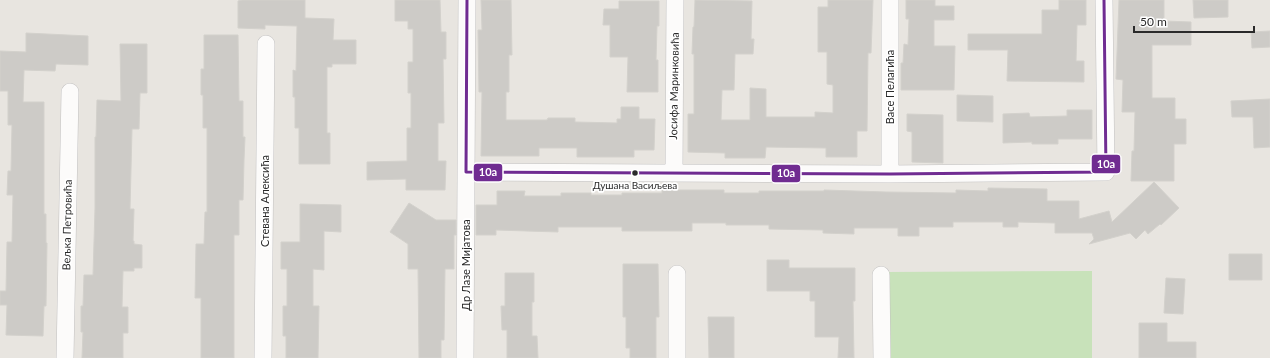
<svg xmlns="http://www.w3.org/2000/svg" width="1270" height="358" viewBox="0 0 1270 358" font-family="Lato,sans-serif">
  <style>
    .green { fill: #c8e2ba }
    .building { fill: #cdcbc7; stroke: #d3d1cc }
    .lines { fill: none; stroke-linecap: round; stroke-linejoin: round }
    .minor-casing { stroke: #c2c1c1; stroke-width: 18 }
    .minor { stroke: #fcfbfa; stroke-width: 17 }
    .bus-1-casing { stroke: #fff; stroke-width: 6 }
    .bus-1 { stroke: #702c91; stroke-width: 3 }
    .bus-dot { fill: #2a2a2a; stroke: #fff; stroke-width: 1.5 }
    .labels { text-anchor: middle; stroke-width: 3.5; stroke-linejoin: round; paint-order: stroke }
    .bus-label { font-size: 10px; fill: #2a2a2a; stroke: #fff }
    .street-label { font-size: 11px; fill: #2a2a2a; stroke: #fff }
    .line-badge { stroke: #fff; stroke-width: 1.5 }
    .badge-label { font-size: 11px; text-anchor: middle; font-weight: bold; fill: #fff }
  </style>
  <rect width="100%" height="100%" fill="#e8e5e0"/>
  <!-- green -->
  <path class="green" d="M 1092,271 L 1092,358 L 888,358 L 887,272 Z"/>
  <!-- building -->
  <path class="building" d="M 242,0 L 305,0 L 305,18 L 334,19 L 333,40 L 356,40 L 356,64 L 332,64 L 332,67 L 327,67 L 327,133 L 330,133 L 330,164 L 299,164 L 299,128 L 295,128 L 295,97 L 293,97 L 293,70 L 296,71 L 297,26 L 265,25 L 265,29 L 238,28 L 238,1 Z
    M 395,0 L 440,0 L 441,32 L 446,32 L 446,59 L 443,59 L 444,123 L 438,123 L 438,161 L 446,161 L 445,190 L 406,190 L 406,179 L 367,180 L 367,162 L 407,161 L 407,128 L 411,128 L 411,93 L 408,93 L 408,62 L 413,62 L 413,29 L 408,29 L 408,21 L 395,21 Z
    M 481,0 L 511,0 L 512,55 L 509,55 L 509,92 L 506,92 L 506,120 L 547,120 L 548,118 L 575,118 L 575,122 L 617,123 L 617,119 L 621,119 L 621,107 L 639,107 L 639,119 L 655,119 L 654,150 L 634,150 L 634,157 L 577,157 L 577,148 L 539,148 L 539,156 L 481,156 L 482,92 L 479,92 L 478,30 L 482,30 Z
    M 695,0 L 752,1 L 751,39 L 754,39 L 753,54 L 735,54 L 734,90 L 722,90 L 721,120 L 750,120 L 750,88 L 766,89 L 766,117 L 815,117 L 815,112 L 833,113 L 833,85 L 827,84 L 827,52 L 818,52 L 818,7 L 828,7 L 828,0 L 873,0 L 871,53 L 868,53 L 867,131 L 857,131 L 857,157 L 826,157 L 826,148 L 766,147 L 765,158 L 725,158 L 725,153 L 688,152 L 688,114 L 694,114 L 694,54 L 692,54 L 693,27 L 694,27 Z
    M 906,0 L 935,0 L 935,6 L 954,6 L 954,20 L 934,20 L 934,46 L 955,46 L 954,90 L 901,90 L 901,63 L 903,63 L 904,44 L 908,45 L 909,19 L 906,19 Z
    M 1059,0 L 1086,0 L 1086,25 L 1077,25 L 1076,61 L 1084,61 L 1084,82 L 1007,81 L 1008,50 L 968,50 L 968,34 L 1042,34 L 1042,10 L 1059,10 Z
    M 1119,0 L 1164,0 L 1164,21 L 1191,22 L 1191,45 L 1152,45 L 1152,98 L 1175,98 L 1175,119 L 1186,119 L 1186,144 L 1174,144 L 1174,181 L 1131,181 L 1132,151 L 1134,151 L 1135,112 L 1122,112 L 1123,80 L 1116,79 Z
    M 1193,0 L 1228,0 L 1228,17 L 1194,18 Z
    M 619,1 L 659,1 L 659,26 L 657,26 L 656,60 L 658,60 L 658,92 L 627,92 L 628,57 L 610,57 L 610,25 L 603,25 L 604,9 L 619,9 Z
    M 1270,31 L 1270,47 L 1252,48 L 1251,32 Z
    M 26,33 L 88,36 L 88,65 L 56,64 L 55,71 L 24,70 L 23,102 L 44,102 L 44,214 L 46,214 L 46,243 L 47,243 L 46,306 L 44,306 L 43,336 L 6,335 L 7,305 L 0,305 L 0,291 L 6,291 L 7,242 L 12,242 L 13,195 L 7,195 L 8,171 L 11,171 L 12,125 L 8,125 L 8,91 L 0,91 L 0,51 L 26,52 Z
    M 204,35 L 238,35 L 239,101 L 243,101 L 243,137 L 245,137 L 244,160 L 243,200 L 239,200 L 239,235 L 234,235 L 234,358 L 201,358 L 201,298 L 195,298 L 196,244 L 204,244 L 205,212 L 207,212 L 207,128 L 203,128 L 203,95 L 201,95 L 201,69 L 204,69 Z
    M 120,44 L 147,44 L 147,93 L 140,93 L 139,129 L 132,129 L 130,209 L 134,209 L 133,241 L 134,241 L 134,244 L 142,245 L 142,268 L 134,268 L 134,271 L 123,271 L 122,307 L 128,307 L 128,333 L 123,333 L 123,358 L 82,358 L 83,332 L 81,332 L 81,306 L 83,306 L 84,275 L 93,275 L 95,208 L 95,137 L 96,137 L 97,100 L 121,101 Z
    M 957,95 L 993,96 L 993,122 L 957,121 Z
    M 1270,99 L 1270,147 L 1254,148 L 1253,117 L 1232,117 L 1231,101 Z
    M 1067,110 L 1092,110 L 1092,139 L 1058,139 L 1058,144 L 1032,144 L 1032,142 L 1003,143 L 1003,114 L 1029,113 L 1030,117 L 1067,116 Z
    M 907,114 L 943,115 L 943,163 L 912,162 L 912,132 L 907,131 Z
    M 1154,182 L 1179,208 L 1161,225 L 1160,224 L 1148,234 L 1145,230 L 1136,239 L 1130,233 L 1089,244 L 1094,239 L 1092,233 L 1055,233 L 1055,223 L 1018,222 L 1018,227 L 1003,227 L 1003,222 L 953,222 L 953,227 L 919,227 L 919,236 L 898,236 L 898,228 L 854,228 L 854,234 L 823,233 L 823,230 L 769,229 L 769,225 L 726,225 L 726,223 L 692,223 L 692,231 L 622,231 L 622,227 L 558,227 L 558,232 L 496,230 L 496,235 L 476,235 L 476,205 L 497,205 L 497,191 L 525,191 L 524,196 L 561,196 L 561,193 L 591,193 L 591,195 L 622,195 L 622,193 L 662,193 L 662,190 L 724,190 L 724,193 L 759,193 L 759,191 L 824,191 L 824,190 L 886,192 L 956,193 L 956,190 L 988,191 L 988,188 L 1047,189 L 1047,201 L 1079,201 L 1079,219 L 1109,211 L 1112,222 Z
    M 409,203 L 436,220 L 456,220 L 456,235 L 454,235 L 454,269 L 445,269 L 444,340 L 441,340 L 441,358 L 419,358 L 418,269 L 408,269 L 408,244 L 390,232 Z
    M 300,204 L 341,205 L 341,232 L 324,231 L 324,270 L 313,269 L 313,306 L 319,306 L 318,358 L 286,358 L 286,336 L 283,336 L 283,306 L 287,306 L 287,269 L 281,269 L 281,242 L 300,242 Z
    M 1229,254 L 1262,254 L 1262,280 L 1229,280 Z
    M 767,260 L 789,260 L 789,268 L 855,268 L 855,301 L 853,301 L 854,358 L 838,358 L 839,337 L 815,337 L 815,301 L 810,301 L 810,291 L 767,291 Z
    M 623,264 L 658,264 L 659,317 L 656,317 L 656,358 L 630,358 L 630,348 L 626,348 L 626,317 L 623,317 Z
    M 505,273 L 534,273 L 534,302 L 532,302 L 532,336 L 537,336 L 538,358 L 507,358 L 507,330 L 502,330 L 501,306 L 505,306 Z
    M 1166,278 L 1185,279 L 1183,314 L 1164,313 Z
    M 708,317 L 734,317 L 734,358 L 709,358 Z
    M 1139,323 L 1167,323 L 1167,342 L 1196,342 L 1196,358 L 1139,358 Z"/>
  <g class="lines">
    <!-- minor casing -->
    <g class="minor-casing">
      <path id="minor" d="M 466,172 L 890,174 L 1106,172 L 1104,0
        M 674,172 L 675,0
        M 890,174 L 890,0
        M 881,275 L 882,358
        M 65,358 L 70,92
        M 263,358 L 266,44
        M 465,358 L 467,0
        M 677,358 L 677,274"/>
    </g>
    <!-- minor -->
    <use href="#minor" class="minor"/>
    <!-- bus-1 casing -->
    <g class="bus-1-casing">
      <path id="bus-1" d="M 467,0 L 466,172 L 890,174 L 1106,172 L 1104,0"/>
    </g>
    <!-- bus-1 -->
    <use href="#bus-1" class="bus-1"/>
  </g>
  <!-- markers -->
  <circle class="bus-dot" cx="635" cy="173" r="3.5"/>
  <g class="labels">
    <!-- bus labels -->
    <g class="bus-label">
      <text x="635" y="189">Душана Васиљева</text>
    </g>
    <!-- street labels -->
    <g class="street-label">
      <text transform="translate(674 86) rotate(-89)" y="4">Јосифа Маринковића</text>
      <text transform="translate(890 87) rotate(-90)" y="4">Васе Пелагића</text>
      <text transform="translate(265 201) rotate(-90)" y="4">Стевана Алексића</text>
      <text transform="translate(67 225) rotate(-89)" y="4">Вељка Петровића</text>
      <text transform="translate(466 265) rotate(-90)" y="4">Др Лазе Мијатова</text>
    </g>
  </g>
  <g class="line-badge">
    <rect x="1091" y="154" width="30" height="20" rx="4" fill="#702c91"/>
    <rect x="473" y="163" width="30" height="19" rx="4" fill="#702c91"/>
    <rect x="771" y="164" width="30" height="19" rx="4" fill="#702c91"/>
  </g>
  <g class="badge-label">
    <text x="1106" y="168">10а</text>
    <text x="488" y="176">10а</text>
    <text x="786" y="177">10а</text>
  </g>
  <!-- scale -->
  <path d="M1134 26v6h120v-6" fill="none" stroke="#2a2a2a" stroke-width="2"/>
  <text x="1140" y="26" font-size="12" fill="#2a2a2a" stroke="#ffffff" stroke-width="3" paint-order="stroke">50 m</text>
</svg>
